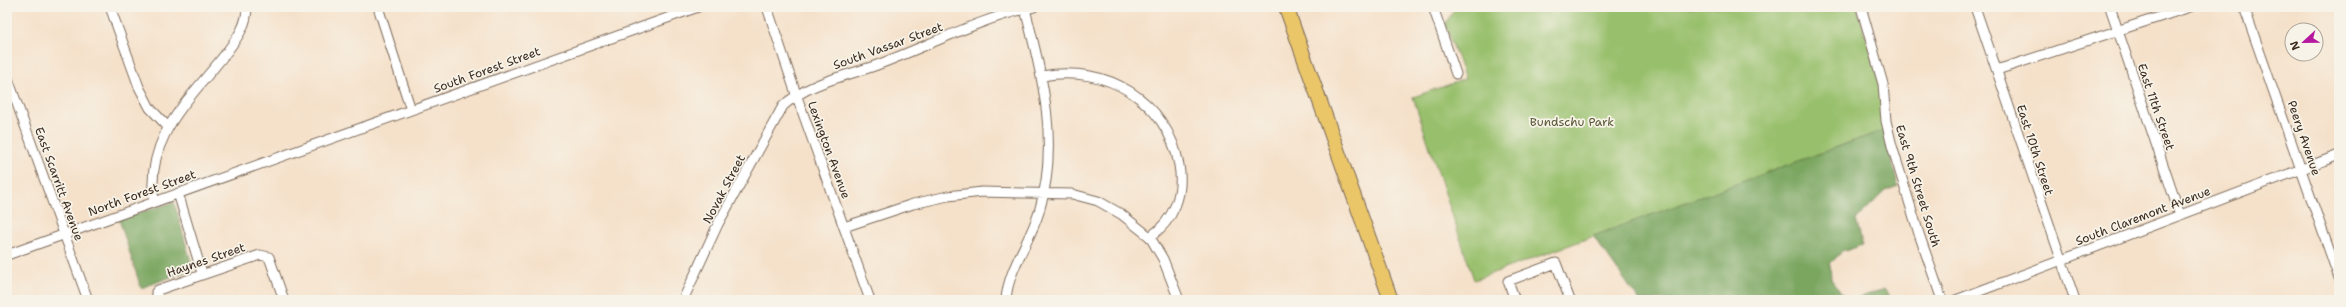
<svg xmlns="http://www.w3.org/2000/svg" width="2346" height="307" viewBox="0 0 2346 307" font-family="'Shantell Sans',sans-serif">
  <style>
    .green { fill: #98c06c; stroke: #6a7545 }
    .forest { fill: #7aa660; stroke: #5a683f }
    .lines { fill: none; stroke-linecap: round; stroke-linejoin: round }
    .street-casing { stroke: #7c6a5a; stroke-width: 11 }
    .primary-casing { stroke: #7c6a5a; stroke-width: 16 }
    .street { stroke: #fff; stroke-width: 9 }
    .primary { stroke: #eac669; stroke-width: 14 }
    .labels { text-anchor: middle; stroke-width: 3.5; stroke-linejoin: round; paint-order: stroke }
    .street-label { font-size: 12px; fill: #3b2a1e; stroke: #f7f3e8 }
    .park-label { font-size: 12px; fill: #575735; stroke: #f7f3e8 }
  </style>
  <rect width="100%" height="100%" fill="#f7f3e8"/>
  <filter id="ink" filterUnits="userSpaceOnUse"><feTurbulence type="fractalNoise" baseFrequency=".025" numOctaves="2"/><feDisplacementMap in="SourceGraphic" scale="8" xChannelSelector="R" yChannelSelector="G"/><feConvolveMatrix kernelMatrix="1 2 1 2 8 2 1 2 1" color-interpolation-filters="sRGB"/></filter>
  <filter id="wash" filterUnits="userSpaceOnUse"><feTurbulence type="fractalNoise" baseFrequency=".012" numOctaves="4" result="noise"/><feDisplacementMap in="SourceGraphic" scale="16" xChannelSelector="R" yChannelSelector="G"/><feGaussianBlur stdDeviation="0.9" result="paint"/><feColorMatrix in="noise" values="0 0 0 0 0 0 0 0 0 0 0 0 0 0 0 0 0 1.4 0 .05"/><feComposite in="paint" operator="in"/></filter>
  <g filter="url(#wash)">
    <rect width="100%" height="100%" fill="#f5e1ca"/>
    <!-- green -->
    <path class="green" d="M 1456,7 L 1857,7 L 1881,87 L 1884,130 L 1474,280 L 1413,97 L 1465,79 L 1445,24 Z"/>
    <!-- forest -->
    <path class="forest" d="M 1884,130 L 1898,186 L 1885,191 L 1856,220 L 1863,245 L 1842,252 L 1830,264 L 1831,279 L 1846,300 L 1639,300 L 1593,236 Z
      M 174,202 L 193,269 L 141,288 L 119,219 Z
      M 1884,289 L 1892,300 L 1852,300 Z"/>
  </g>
  <g filter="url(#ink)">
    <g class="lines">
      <!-- street casing -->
      <g class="street-casing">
        <path id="street" d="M 110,7 L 139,87 L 150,108 L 168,127
          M 378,7 L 411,110
          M 767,7 L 796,94 L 870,300
          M 1433,7 L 1456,74
          M 1861,7 L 1883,84 L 1886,121 L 1892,146 L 1919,234 L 1942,300
          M 1975,7 L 2075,300
          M 2110,7 L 2180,215
          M 2244,7 L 2339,278
          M 1997,70 L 2190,7
          M 7,76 L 88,300
          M 1042,76 C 1106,64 1167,100 1179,165 C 1184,194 1174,220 1150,237
          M 178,193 L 202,273
          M 154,202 C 145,135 189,101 226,53 C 237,38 247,26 247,7
          M 844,227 L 913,204 L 948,196 L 982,192 L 1072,194 L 1098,201 L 1121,214 L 1150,237 L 1163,259 L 1179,300
          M 7,255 L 698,7
          M 159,300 L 156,292 L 158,290 L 260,255 L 269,257 L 284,300
          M 683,300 L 718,224 L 783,106 C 809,82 844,77 877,65 C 926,47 983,17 1034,7
          M 1006,300 C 1008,269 1030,242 1039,212 C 1060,143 1042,76 1025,9
          M 1515,300 L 1508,281 L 1556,263 L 1570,300
          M 1956,300 L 2339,155"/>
      </g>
      <!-- primary casing -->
      <g class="primary-casing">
        <path id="primary" d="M 1286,7 L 1391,300"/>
      </g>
      <!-- street -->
      <use href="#street" class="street"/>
      <!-- primary -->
      <use href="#primary" class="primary"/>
    </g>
  </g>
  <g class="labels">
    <!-- street labels -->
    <g class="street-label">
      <text transform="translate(888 46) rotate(-20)" y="4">South Vassar Street</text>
      <text transform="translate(487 70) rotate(-20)" y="4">South Forest Street</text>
      <text transform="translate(2156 107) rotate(71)" y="4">East 11th Street</text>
      <text transform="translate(2304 138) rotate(71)" y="4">Peery Avenue</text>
      <text transform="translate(829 150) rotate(70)" y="4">Lexington Avenue</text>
      <text transform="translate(2035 150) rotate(72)" y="4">East 10th Street</text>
      <text transform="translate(59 184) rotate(70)" y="4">East Scarritt Avenue</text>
      <text transform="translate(1918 186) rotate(73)" y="4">East 9th Street South</text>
      <text transform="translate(724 189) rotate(-62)" y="4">Novak Street</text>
      <text transform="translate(142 193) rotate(-20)" y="4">North Forest Street</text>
      <text transform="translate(2143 216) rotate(-21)" y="4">South Claremont Avenue</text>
      <text transform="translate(206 260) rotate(-19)" y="4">Haynes Street</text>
    </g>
    <!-- park labels -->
    <g class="park-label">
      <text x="1572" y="126">Bundschu Park</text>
    </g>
  </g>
  <!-- margin -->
  <rect width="2346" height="307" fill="none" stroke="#f7f3e8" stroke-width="24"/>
  <!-- north arrow -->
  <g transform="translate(2304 42) rotate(248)"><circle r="19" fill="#f7f3e8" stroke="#aca397"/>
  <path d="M0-3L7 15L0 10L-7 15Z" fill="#b5179e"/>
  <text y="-6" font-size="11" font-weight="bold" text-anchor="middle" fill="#3b2a1e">N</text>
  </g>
</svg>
